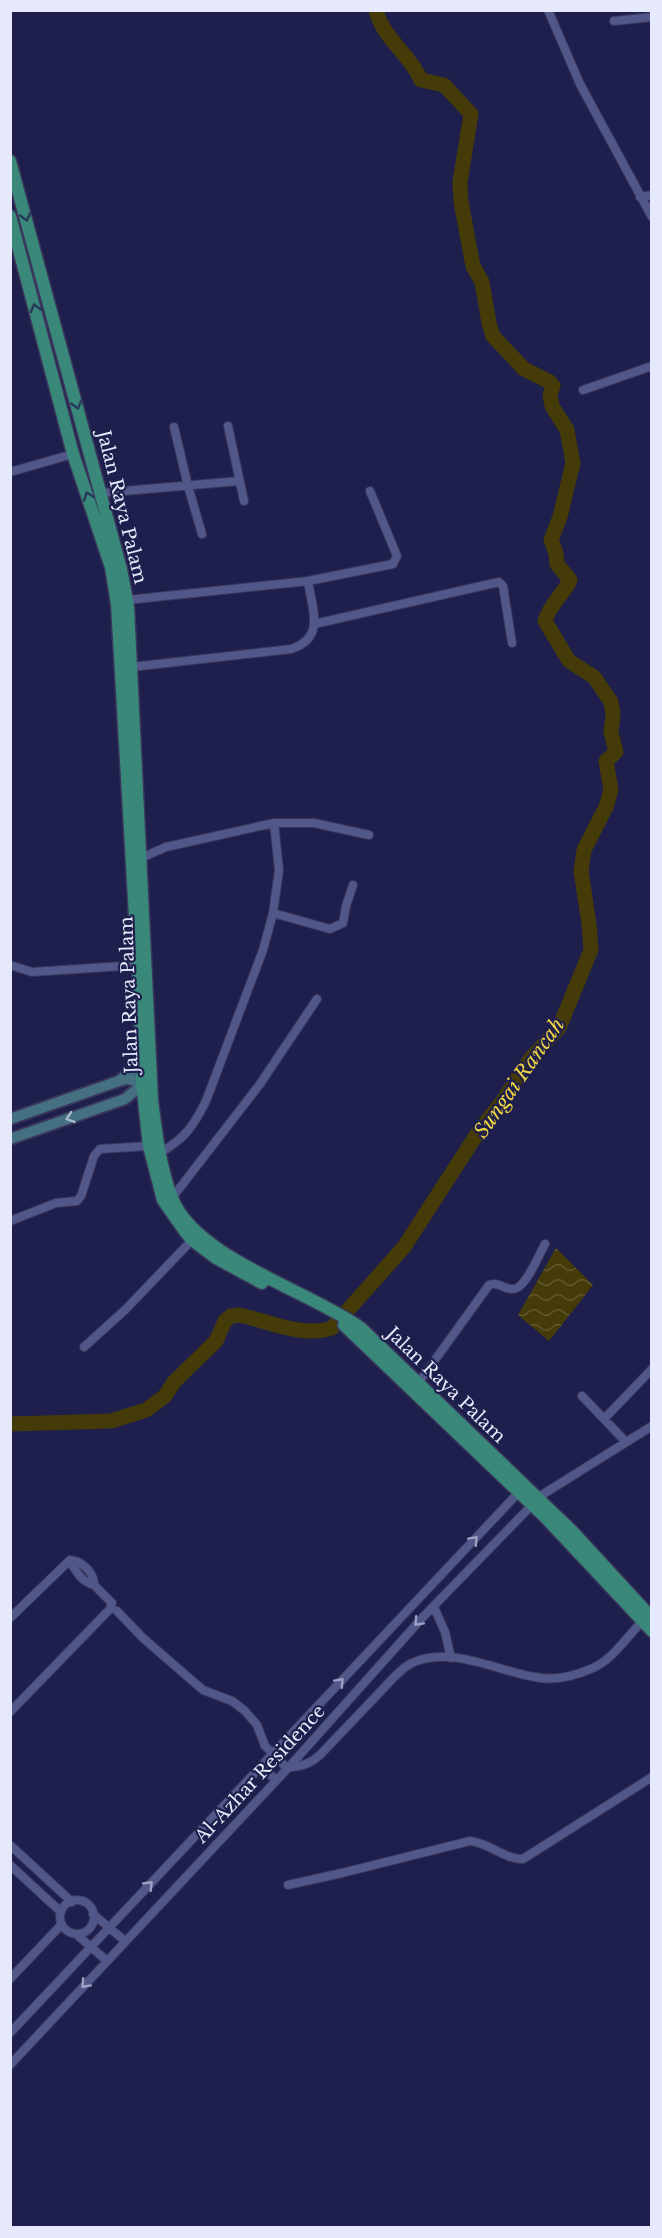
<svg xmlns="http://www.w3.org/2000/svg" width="662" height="2238" viewBox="0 0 662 2238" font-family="'Libre Baskerville',serif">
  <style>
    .water { fill: url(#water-waves) }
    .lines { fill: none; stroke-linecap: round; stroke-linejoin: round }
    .river { stroke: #453b09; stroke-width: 15 }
    .street-casing { stroke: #3a375d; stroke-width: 10 }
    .secondary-casing { stroke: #3a375d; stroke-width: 14 }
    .primary-casing { stroke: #3a375d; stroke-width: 15 }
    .street { stroke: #52578a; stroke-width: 8 }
    .secondary { stroke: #457082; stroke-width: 10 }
    .primary { stroke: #39887a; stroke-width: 12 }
    .oneway { stroke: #253958 }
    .oneway2 { stroke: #a6b9cb }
    .oneway3 { stroke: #9ca0c2 }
    .labels { text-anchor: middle; stroke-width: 4.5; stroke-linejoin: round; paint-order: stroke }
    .street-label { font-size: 18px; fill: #e6e9fb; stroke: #1e1f4c }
    .water-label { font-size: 20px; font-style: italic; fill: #edd241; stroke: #1e1f4c }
  </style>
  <defs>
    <pattern id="water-waves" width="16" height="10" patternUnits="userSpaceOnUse" patternTransform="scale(1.5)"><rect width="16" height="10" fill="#453b09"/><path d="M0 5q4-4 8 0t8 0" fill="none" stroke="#60572e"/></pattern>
  </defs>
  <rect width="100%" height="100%" fill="#1e1f4c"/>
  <!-- water -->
  <path class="water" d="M 556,1248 L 593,1285 L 549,1341 L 518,1315 Z"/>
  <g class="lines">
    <!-- river -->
    <path class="river" d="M 10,1424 L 111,1421 L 146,1410 L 165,1396 L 174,1382 L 216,1341 L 225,1321 L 231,1316 L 239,1315 C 268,1321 303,1338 332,1328 L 404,1247 L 479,1131 L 502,1102 L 530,1059 L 559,1028 L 591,950 L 589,924 L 581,871 L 584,850 L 606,807 L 611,790 L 606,761 L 616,752 L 611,732 L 613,714 L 611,702 L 594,677 L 569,661 L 545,621 C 550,604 563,595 570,580 L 557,564 L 556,553 L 551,540 L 560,517 L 573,463 L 567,430 L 552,406 L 550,395 L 553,386 L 550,382 L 524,369 L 493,336 L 489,323 L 482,282 L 473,266 L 461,202 L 460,182 L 471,114 L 444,85 L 421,80 C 410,54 383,39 376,10"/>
    <!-- street casing -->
    <g class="street-casing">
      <path id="street" d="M 548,10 L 580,84 L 652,217
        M 614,21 L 652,17
        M 640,197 L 652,195
        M 583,390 L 652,366
        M 228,426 L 244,501
        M 174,427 L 188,486 L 202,534
        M 10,472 L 73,454
        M 101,493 L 239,481
        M 127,600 L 308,581 L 393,564 L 397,556 L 370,491
        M 314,624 L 499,582 L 503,586 L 512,643
        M 131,667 L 291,649 C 326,638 312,609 308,581
        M 274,823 L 314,823 L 369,835
        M 141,858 L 166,847 L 274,823 L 279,870 L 273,913 L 263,950 L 206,1101 C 193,1127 185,1138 160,1153
        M 273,913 L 330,929 L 343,923 L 346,906 L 353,885
        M 10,965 L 32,972 L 138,965
        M 172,1198 L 260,1084 L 317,999
        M 10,1221 L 56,1203 L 77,1201 L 81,1196 L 94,1156 L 100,1149 L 149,1146
        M 84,1347 L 126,1309 L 192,1240
        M 419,1382 L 489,1285 C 498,1281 503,1289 512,1289 C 525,1291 539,1254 545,1244
        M 582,1396 L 604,1419
        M 626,1442 L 604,1419 L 652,1369
        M 537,1498 L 652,1426
        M 70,1560 C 74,1570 83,1583 94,1585
        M 434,1607 L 445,1632 L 451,1658
        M 117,1611 L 143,1638 L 203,1690 L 232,1701 L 245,1711 L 257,1725 L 265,1746 L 286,1767 C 299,1768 310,1764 320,1755 C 340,1734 360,1713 380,1692 C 389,1683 399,1670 410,1664 C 449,1644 496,1671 535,1677 C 554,1681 575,1676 593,1668 C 615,1658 628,1634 646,1618
        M 10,1618 L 70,1560 C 82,1561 94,1572 94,1585 L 112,1603 L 110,1609 L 10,1712
        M 262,1767 L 276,1780
        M 10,1845 L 72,1902
        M 10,1865 L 61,1912
        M 288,1885 L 342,1873 L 470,1841 C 490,1843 503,1859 523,1859 L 652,1777
        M60 1917a17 17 0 1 1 34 0a17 17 0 1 1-34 0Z
        M 93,1914 L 125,1941
        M 76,1934 L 107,1961
        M 10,1979 L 61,1925
        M 10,2033 L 519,1492
        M 10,2065 L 288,1768 L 423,1617 L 532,1505"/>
    </g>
    <!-- secondary casing -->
    <g class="secondary-casing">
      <path id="secondary" d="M 119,1081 L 133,1070 L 140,1054
        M 10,1119 L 119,1081 L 127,1079 L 142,1082
        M 10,1139 L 125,1099 L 137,1089 L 143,1080"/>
    </g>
    <!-- primary casing -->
    <g class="primary-casing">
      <path id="primary" d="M 10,161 L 121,569 L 128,606 L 152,1100 C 156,1132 160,1167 172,1198 C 195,1258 310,1291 361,1328 L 573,1532 L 652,1618
        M 10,216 L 73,454 L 111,567 L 117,604 L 140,1003 L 142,1082 L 149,1146 L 163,1200 L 184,1230 L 192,1240 L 216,1258 L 262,1283
        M 344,1325 L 546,1518 L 652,1631"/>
    </g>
    <!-- street -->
    <use href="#street" class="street"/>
    <!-- secondary -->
    <use href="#secondary" class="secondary"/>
    <!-- primary -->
    <use href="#primary" class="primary"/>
  </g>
  <!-- one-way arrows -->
  <defs><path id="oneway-chevron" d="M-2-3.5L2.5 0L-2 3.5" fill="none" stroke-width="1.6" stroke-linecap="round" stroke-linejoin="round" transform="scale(1.5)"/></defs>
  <g class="oneway">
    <use href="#oneway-chevron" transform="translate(26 217) rotate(75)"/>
    <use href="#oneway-chevron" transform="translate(35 308) rotate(-105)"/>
    <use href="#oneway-chevron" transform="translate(77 405) rotate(74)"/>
    <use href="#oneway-chevron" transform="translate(88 496) rotate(-110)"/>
  </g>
  <use class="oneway2" href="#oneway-chevron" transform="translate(70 1118) rotate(161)"/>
  <g class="oneway3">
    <use href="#oneway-chevron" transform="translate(474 1540) rotate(-47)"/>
    <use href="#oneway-chevron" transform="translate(418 1622) rotate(133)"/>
    <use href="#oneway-chevron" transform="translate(340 1682) rotate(-47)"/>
    <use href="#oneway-chevron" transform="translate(149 1885) rotate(-46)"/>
    <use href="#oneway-chevron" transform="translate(85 1984) rotate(133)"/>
  </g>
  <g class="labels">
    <!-- street labels -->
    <g class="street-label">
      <text transform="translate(122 507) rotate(76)" y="6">Jalan Raya Palam</text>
      <text transform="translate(129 995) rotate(-92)" y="6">Jalan Raya Palam</text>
      <text transform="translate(446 1385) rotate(44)" y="6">Jalan Raya Palam</text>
      <text transform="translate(260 1774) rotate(-47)" y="6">Al-Azhar Residence</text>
    </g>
    <!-- water labels -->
    <g class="water-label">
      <text transform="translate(519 1078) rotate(-55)" y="7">Sungai Rancah</text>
    </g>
  </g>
  <!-- border -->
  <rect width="662" height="2238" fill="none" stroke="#e6e9fb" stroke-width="24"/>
</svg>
